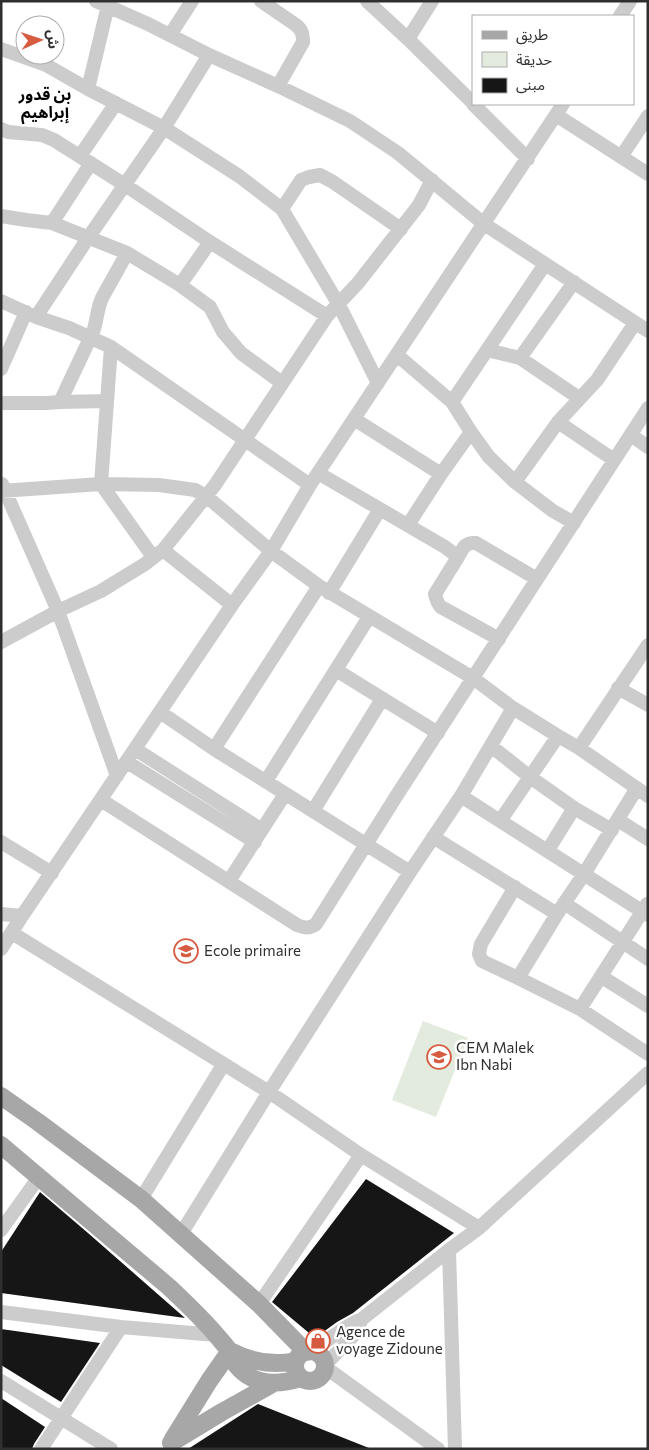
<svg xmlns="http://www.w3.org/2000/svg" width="649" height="1450" viewBox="0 0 649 1450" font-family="Commissioner,'Noto Sans Arabic',sans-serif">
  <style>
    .green { fill: #e2ebde }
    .building { fill: #161616 }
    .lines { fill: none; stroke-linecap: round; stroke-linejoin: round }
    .minor { stroke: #ccc; stroke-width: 14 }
    .major { stroke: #a7a7a7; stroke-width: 18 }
    .labels { text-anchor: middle; stroke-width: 5; stroke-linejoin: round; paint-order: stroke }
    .poi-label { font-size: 15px; fill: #2f2f2f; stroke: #fff; text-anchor: start }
    .neighbourhood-label { font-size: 16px; font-weight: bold; fill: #000; stroke: #fff }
  </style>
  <rect width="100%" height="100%" fill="#fff"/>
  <!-- green -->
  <path class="green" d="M 423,1021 L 468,1038 L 436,1117 L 392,1100 Z"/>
  <!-- building -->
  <path class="building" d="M 366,1179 L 454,1233 L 353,1313 L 337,1322 L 315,1338 L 272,1302 Z
    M 40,1192 L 88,1233 L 185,1318 L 1,1293 L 1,1252 Z
    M 1,1329 L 100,1343 L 61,1402 L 1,1365 Z
    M 1,1398 L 45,1427 L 34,1444 L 32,1449 L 1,1449 Z
    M 258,1404 L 369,1448 L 369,1449 L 188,1449 Z"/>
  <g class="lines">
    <!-- minor -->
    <path class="minor" d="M 96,1 L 148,24 L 209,55 L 278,86 L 350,121 L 398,153 L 484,224 L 648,331
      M 261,1 L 296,25 C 302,30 303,34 303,42 L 278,86
      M 367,1 L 408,39 L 473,103
      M 620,16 L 630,1
      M 170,35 L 192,1
      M 408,39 L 432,1
      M 1,49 L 46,65 L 88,89 L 164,128 L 88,238 L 36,317
      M 209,55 L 164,128 L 239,176 L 282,209 L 339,305 L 378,383
      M 88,89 L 109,1
      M 473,104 L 528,159
      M 556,115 L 648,174
      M 1,129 L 8,132 L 42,135 L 54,140 L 125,185 L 210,242 L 327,316 L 358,283 L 419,205 L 432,180
      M 80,156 L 116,103
      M 621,157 L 648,116
      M 282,209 L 301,180 L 309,177 L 320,175 L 333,182 L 401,229
      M 1,216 L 26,220 L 52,223 L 127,253 L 180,285 L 210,242
      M 52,223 L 91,163
      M 180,285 L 210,307 L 223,332 L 241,353 L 282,383
      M 1,301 L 36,317 L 69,328 L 111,347 L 310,485
      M 111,347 L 101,484 L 153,557
      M 487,350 L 520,358 L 574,282
      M 397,355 L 452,402 L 471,432 L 489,457 L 515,482 L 553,511 L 574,523
      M 520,358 L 579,398
      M 1,369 L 26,312
      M 60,402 L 107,401
      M 452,402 L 545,264
      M 1,403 L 46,403 L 60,402 L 93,332 C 97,321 97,309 102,298 L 127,253
      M 354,419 L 441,474
      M 558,422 L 614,460
      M 631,435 L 648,447
      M 318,473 L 445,547 L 458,557 L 435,594 C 436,599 437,603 441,607 L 499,639
      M 515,482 L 558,422 L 597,380 L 635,323
      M 2,484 L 58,611 L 117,776
      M 1,491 L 101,484 L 159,485 L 195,490 L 206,496 L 271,551 L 319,586 L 473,678 L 513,708 L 558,736 L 579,748 L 648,796
      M 408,525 L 441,474 L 471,432
      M 163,550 L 232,605
      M 458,557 C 463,548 465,542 476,543 L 537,579
      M 329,593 L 380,509
      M 1,642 L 58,611 L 101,591 L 145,564 L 163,550 L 215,485 L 327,316
      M 336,670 L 438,733
      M 618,688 L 648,705
      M 160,712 L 214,749 L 410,872
      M 491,746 L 530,777 L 574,808 L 612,830
      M 579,748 L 648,645
      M 135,749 L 262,830
      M 214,749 L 319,586
      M 127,762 L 255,842
      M 266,781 L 369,617
      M 637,788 L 584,874 L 557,914 L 518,978 L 580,1009 L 648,1054
      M 461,796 L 648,915
      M 101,800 L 297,925 C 305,928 309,929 316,924 L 397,795 L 648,408
      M 313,811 L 382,699
      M 618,820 L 648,839
      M 500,821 L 558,736
      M 433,837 L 557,914
      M 1,842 L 52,873
      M 548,850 L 574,808
      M 229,881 L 285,794
      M 515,887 L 481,944 L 479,954 L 482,961 L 518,978
      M 564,903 L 648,959
      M 1,914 L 22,916
      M 12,933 L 269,1092 L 361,1155 L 479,1228
      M 1,949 L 22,916 L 232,605 L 271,551 L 310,485 L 563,104
      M 602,977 L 648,1006
      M 580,1009 L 647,904
      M 141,1199 L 223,1065
      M 1,1230 L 39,1177
      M 181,1234 L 269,1092 L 410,872 L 461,796 L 513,708
      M 449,1250 L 455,1449
      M 259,1304 L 361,1155
      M 1,1312 L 121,1327 L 216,1335
      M 310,1351 C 329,1342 342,1326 362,1319 L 449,1250 L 479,1228 L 648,1073
      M 325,1365 L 354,1335 L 362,1319
      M 325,1367 L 438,1449
      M 1,1381 L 111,1449
      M 41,1449 L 121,1327"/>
    <!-- major -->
    <path class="major" d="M 1,1096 L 38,1122 L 141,1199 L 259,1304 L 306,1352
      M 1,1145 L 169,1287 C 186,1303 203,1319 218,1337 C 222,1342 227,1347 230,1352 C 233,1357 234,1361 237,1366 C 253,1386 279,1385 301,1378
      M 230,1351 C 251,1362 272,1366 296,1361
      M295 1366a15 15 0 1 1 30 0a15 15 0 1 1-30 0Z
      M 173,1439 L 209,1381 L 230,1351
      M 171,1443 L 222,1412 L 274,1383"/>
  </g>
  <!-- icons -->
  <defs>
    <g id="school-ring" transform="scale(1.25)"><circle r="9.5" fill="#fff" stroke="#d75b40" stroke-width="1.5"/><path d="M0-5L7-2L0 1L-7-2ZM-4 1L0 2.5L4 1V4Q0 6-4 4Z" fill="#d75b40"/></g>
    <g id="shop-ring" transform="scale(1.25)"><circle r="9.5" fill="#fff" stroke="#d75b40" stroke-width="1.5"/><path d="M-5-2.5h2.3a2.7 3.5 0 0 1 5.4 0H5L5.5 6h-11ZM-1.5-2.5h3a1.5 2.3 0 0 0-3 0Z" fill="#d75b40"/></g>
  </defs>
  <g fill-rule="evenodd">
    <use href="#school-ring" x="186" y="951"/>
    <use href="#school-ring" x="439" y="1057"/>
    <use href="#shop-ring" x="318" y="1341"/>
  </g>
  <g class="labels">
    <!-- poi labels -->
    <g class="poi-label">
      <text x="204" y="956">Ecole primaire</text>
      <text x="456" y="1053">CEM Malek<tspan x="456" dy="17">Ibn Nabi</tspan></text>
      <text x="336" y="1337">Agence de<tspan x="336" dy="17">voyage Zidoune</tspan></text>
    </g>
    <!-- neighbourhood labels -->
    <g class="neighbourhood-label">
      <text x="45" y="100">بن قدور<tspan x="45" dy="18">إبراهيم</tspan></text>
    </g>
  </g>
  <!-- border -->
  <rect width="649" height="1450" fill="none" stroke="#2f2f2f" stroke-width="5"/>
  <!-- legend -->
  <rect x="472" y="15" width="162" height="90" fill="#ffffff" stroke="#acacac"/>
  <rect x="482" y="31" width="25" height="8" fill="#a7a7a7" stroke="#acacac"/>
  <text x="516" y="40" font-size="15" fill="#2f2f2f">طريق</text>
  <rect x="482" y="52" width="25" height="15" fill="#e2ebde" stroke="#acacac"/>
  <text x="516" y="65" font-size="15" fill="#2f2f2f">حديقة</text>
  <rect x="482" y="78" width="25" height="15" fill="#161616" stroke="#acacac"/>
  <text x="516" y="90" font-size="15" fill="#2f2f2f">مبنى</text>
  <!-- north arrow -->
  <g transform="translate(40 40) rotate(87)"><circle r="24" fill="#ffffff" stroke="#acacac"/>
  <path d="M0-4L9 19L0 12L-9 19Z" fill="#d75b40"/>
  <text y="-8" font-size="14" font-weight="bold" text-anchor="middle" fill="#2f2f2f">ش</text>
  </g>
</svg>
